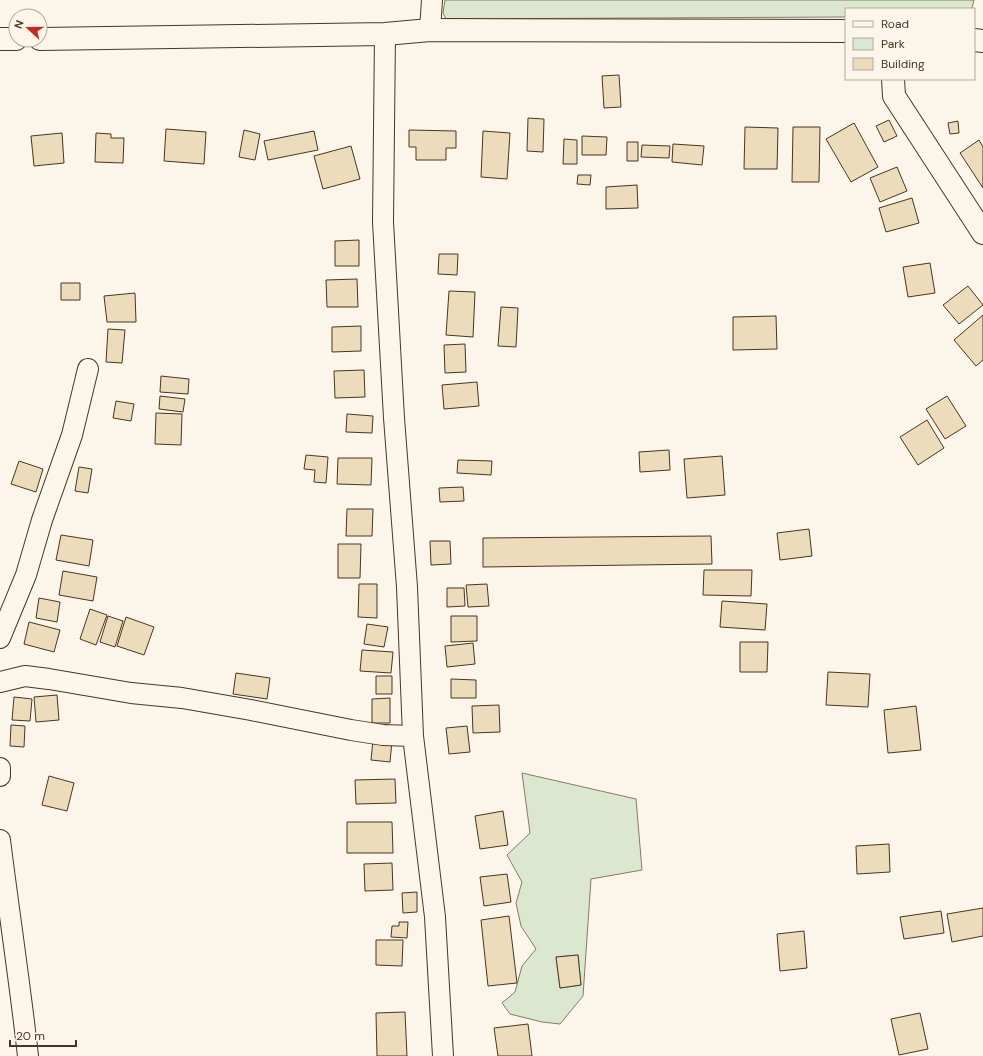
<svg xmlns="http://www.w3.org/2000/svg" width="983" height="1056" viewBox="0 0 983 1056" font-family="'DM Sans',sans-serif">
  <style>
    .green { fill: #dce7d0; stroke: #887966; fill-rule: evenodd }
    .building { fill: #ecdcbc; stroke: #4a3520 }
    .lines { fill: none; stroke-linecap: round; stroke-linejoin: round }
    .minor-casing { stroke: #4a3520; stroke-width: 22 }
    .tertiary-casing { stroke: #4a3520; stroke-width: 24 }
    .primary-casing { stroke: #4a3520; stroke-width: 24 }
    .minor { stroke: #fbf6e9; stroke-width: 20 }
    .tertiary { stroke: #fbf6e9; stroke-width: 22 }
    .primary { stroke: #fbf6e9; stroke-width: 22 }
  </style>
  <rect width="100%" height="100%" fill="#fbf6e9"/>
  <!-- green -->
  <path class="green" d="M 445,0 L 974,0 L 972,8 L 970,9 L 846,9 L 846,17 L 446,19 L 443,13 Z
    M 522,773 L 636,799 L 642,870 L 591,879 L 583,996 L 560,1024 L 542,1022 L 510,1014 L 502,1003 L 515,992 L 522,966 L 536,949 L 521,926 L 516,903 L 522,882 L 507,855 L 530,833 ZM 578,955 L 581,985 L 560,988 L 556,957 Z"/>
  <!-- building -->
  <path class="building" d="M 619,75 L 621,107 L 604,108 L 602,76 Z
    M 528,118 L 544,119 L 543,152 L 527,151 Z
    M 889,120 L 897,136 L 884,142 L 876,126 Z
    M 958,121 L 959,133 L 950,134 L 948,123 Z
    M 854,123 L 878,167 L 851,182 L 826,139 Z
    M 745,127 L 778,128 L 777,169 L 744,169 Z
    M 793,127 L 820,127 L 819,182 L 792,182 Z
    M 166,129 L 206,132 L 204,164 L 164,161 Z
    M 244,130 L 260,134 L 255,160 L 239,157 Z
    M 409,130 L 456,131 L 456,148 L 446,148 L 446,160 L 416,160 L 416,147 L 409,147 Z
    M 314,131 L 318,150 L 268,160 L 264,141 Z
    M 483,131 L 510,133 L 507,179 L 481,177 Z
    M 62,133 L 64,163 L 34,166 L 31,136 Z
    M 96,133 L 111,134 L 111,138 L 124,138 L 123,163 L 95,162 Z
    M 582,136 L 607,137 L 606,155 L 582,155 Z
    M 564,139 L 577,140 L 577,164 L 563,164 Z
    M 979,140 L 983,147 L 983,188 L 960,153 Z
    M 627,142 L 638,142 L 638,161 L 627,161 Z
    M 673,144 L 704,146 L 702,165 L 672,162 Z
    M 642,145 L 670,146 L 669,158 L 641,157 Z
    M 351,146 L 360,179 L 323,189 L 314,156 Z
    M 897,167 L 907,191 L 880,202 L 870,178 Z
    M 578,175 L 591,175 L 590,185 L 577,184 Z
    M 637,185 L 638,208 L 606,209 L 606,187 Z
    M 912,198 L 919,223 L 886,232 L 879,208 Z
    M 359,240 L 359,266 L 335,266 L 335,241 Z
    M 439,254 L 458,254 L 457,275 L 438,274 Z
    M 930,263 L 935,293 L 908,297 L 903,267 Z
    M 357,279 L 358,307 L 327,307 L 326,280 Z
    M 61,283 L 80,283 L 80,300 L 61,300 Z
    M 968,286 L 983,305 L 959,324 L 943,305 Z
    M 449,291 L 475,292 L 473,337 L 446,335 Z
    M 135,293 L 136,322 L 107,322 L 104,296 Z
    M 501,307 L 518,308 L 516,347 L 498,346 Z
    M 983,315 L 983,360 L 976,366 L 954,340 Z
    M 776,316 L 777,349 L 733,350 L 733,317 Z
    M 361,326 L 361,351 L 332,352 L 332,327 Z
    M 108,329 L 125,330 L 122,363 L 106,362 Z
    M 465,344 L 466,372 L 445,373 L 444,345 Z
    M 364,370 L 365,397 L 335,398 L 334,371 Z
    M 161,376 L 189,379 L 188,394 L 160,392 Z
    M 477,382 L 479,406 L 444,409 L 442,385 Z
    M 160,396 L 185,399 L 183,412 L 159,409 Z
    M 947,396 L 966,426 L 945,439 L 926,409 Z
    M 116,401 L 134,404 L 131,421 L 113,418 Z
    M 156,413 L 182,414 L 181,445 L 155,444 Z
    M 347,414 L 373,416 L 372,433 L 346,432 Z
    M 927,420 L 944,448 L 918,465 L 900,437 Z
    M 669,450 L 670,470 L 640,472 L 639,452 Z
    M 306,455 L 328,457 L 326,483 L 314,482 L 315,470 L 304,469 Z
    M 722,456 L 725,495 L 687,498 L 684,459 Z
    M 338,458 L 372,458 L 371,485 L 337,484 Z
    M 458,460 L 492,461 L 491,475 L 457,473 Z
    M 19,461 L 43,469 L 36,492 L 11,484 Z
    M 79,467 L 92,469 L 88,493 L 75,491 Z
    M 463,487 L 464,501 L 440,502 L 439,488 Z
    M 347,509 L 373,509 L 372,536 L 346,536 Z
    M 809,529 L 812,556 L 780,560 L 777,533 Z
    M 61,535 L 93,540 L 89,566 L 56,560 Z
    M 711,536 L 712,564 L 483,567 L 483,538 Z
    M 430,541 L 450,541 L 451,564 L 431,565 Z
    M 338,544 L 361,544 L 360,578 L 338,578 Z
    M 704,570 L 752,570 L 751,596 L 703,595 Z
    M 63,571 L 97,577 L 93,601 L 59,595 Z
    M 359,584 L 377,584 L 377,618 L 358,617 Z
    M 487,584 L 489,606 L 468,607 L 466,585 Z
    M 447,588 L 464,588 L 465,606 L 447,607 Z
    M 39,598 L 60,602 L 57,622 L 36,618 Z
    M 722,601 L 767,604 L 765,630 L 720,627 Z
    M 90,609 L 107,615 L 96,645 L 80,639 Z
    M 108,616 L 123,621 L 115,647 L 100,642 Z
    M 451,616 L 477,616 L 477,641 L 451,642 Z
    M 126,617 L 154,627 L 144,655 L 117,646 Z
    M 29,622 L 60,630 L 54,652 L 24,644 Z
    M 367,624 L 388,627 L 384,647 L 364,644 Z
    M 740,642 L 768,642 L 767,672 L 740,672 Z
    M 473,643 L 475,664 L 447,667 L 445,646 Z
    M 362,650 L 393,652 L 391,673 L 360,671 Z
    M 828,672 L 870,674 L 868,707 L 826,705 Z
    M 236,673 L 270,678 L 267,699 L 233,694 Z
    M 376,676 L 392,676 L 392,694 L 376,694 Z
    M 451,679 L 476,680 L 476,698 L 451,698 Z
    M 57,695 L 59,720 L 36,722 L 34,697 Z
    M 14,697 L 32,699 L 30,721 L 12,720 Z
    M 390,698 L 390,723 L 372,723 L 372,699 Z
    M 499,705 L 500,732 L 473,733 L 472,706 Z
    M 916,706 L 921,750 L 888,753 L 884,710 Z
    M 11,725 L 25,726 L 24,747 L 10,746 Z
    M 467,726 L 470,752 L 449,754 L 446,728 Z
    M 373,740 L 392,741 L 390,762 L 371,760 Z
    M 49,776 L 74,783 L 67,811 L 42,805 Z
    M 395,779 L 396,803 L 356,804 L 355,780 Z
    M 503,811 L 508,845 L 480,849 L 475,816 Z
    M 347,822 L 392,822 L 393,853 L 347,853 Z
    M 889,844 L 890,872 L 857,874 L 856,846 Z
    M 392,863 L 393,890 L 365,891 L 364,864 Z
    M 507,874 L 511,902 L 484,906 L 480,877 Z
    M 417,892 L 417,912 L 403,913 L 402,893 Z
    M 983,908 L 983,936 L 952,942 L 947,914 Z
    M 941,911 L 944,933 L 904,939 L 900,917 Z
    M 509,916 L 517,983 L 488,986 L 481,920 Z
    M 399,922 L 408,922 L 407,938 L 391,937 L 392,926 L 399,926 Z
    M 804,931 L 807,968 L 780,971 L 777,934 Z
    M 376,940 L 403,940 L 402,966 L 376,965 Z
    M 578,955 L 581,985 L 560,988 L 556,957 Z
    M 405,1012 L 407,1056 L 377,1056 L 376,1013 Z
    M 920,1013 L 928,1049 L 899,1055 L 891,1019 Z
    M 528,1024 L 532,1056 L 498,1056 L 494,1028 Z"/>
  <g class="lines">
    <!-- minor casing -->
    <g class="minor-casing">
      <path id="minor" d="M 430,30 L 432,0
        M 385,34 L 383,222 L 394,418 L 407,587 L 413,736 L 435,917 L 443,1056
        M 0,638 L 26,575 L 42,520 L 72,435 L 88,369
        M 0,682 L 25,676 L 49,679 L 131,693 L 182,698 L 251,710 L 351,730 L 383,735 L 413,736
        M 0,768 L 0,776
        M 0,840 C 9,912 20,984 28,1056"/>
    </g>
    <!-- tertiary casing -->
    <g class="tertiary-casing">
      <path id="tertiary" d="M 893,79 L 894,96 L 983,233"/>
    </g>
    <!-- primary casing -->
    <g class="primary-casing">
      <path id="primary" d="M 0,39 L 16,39
        M 40,39 L 385,34 L 430,30 L 846,31
        M 974,40 L 983,41"/>
    </g>
    <!-- minor -->
    <use href="#minor" class="minor"/>
    <!-- tertiary -->
    <use href="#tertiary" class="tertiary"/>
    <!-- primary -->
    <use href="#primary" class="primary"/>
  </g>
  <!-- legend -->
  <rect x="845" y="8" width="130" height="72" fill="#fbf6e9" stroke="#b4a999"/>
  <rect x="853" y="21" width="20" height="6" fill="#fbf6e9" stroke="#b4a999"/>
  <text x="881" y="28" font-size="12" fill="#4a3520">Road</text>
  <rect x="853" y="38" width="20" height="12" fill="#dce7d0" stroke="#b4a999"/>
  <text x="881" y="48" font-size="12" fill="#4a3520">Park</text>
  <rect x="853" y="58" width="20" height="12" fill="#ecdcbc" stroke="#b4a999"/>
  <text x="881" y="68" font-size="12" fill="#4a3520">Building</text>
  <!-- north arrow -->
  <g transform="translate(28 28) rotate(291)"><circle r="19" fill="#fbf6e9" stroke="#b4a999"/>
  <path d="M0-3L7 15L0 10L-7 15Z" fill="#c62828"/>
  <text y="-6" font-size="11" font-weight="bold" text-anchor="middle" fill="#4a3520">N</text>
  </g>
  <!-- scale -->
  <path d="M10 1040v6h66v-6" fill="none" stroke="#4a3520" stroke-width="2"/>
  <text x="16" y="1040" font-size="12" fill="#4a3520" stroke="#fbf6e9" stroke-width="3" paint-order="stroke">20 m</text>
</svg>
